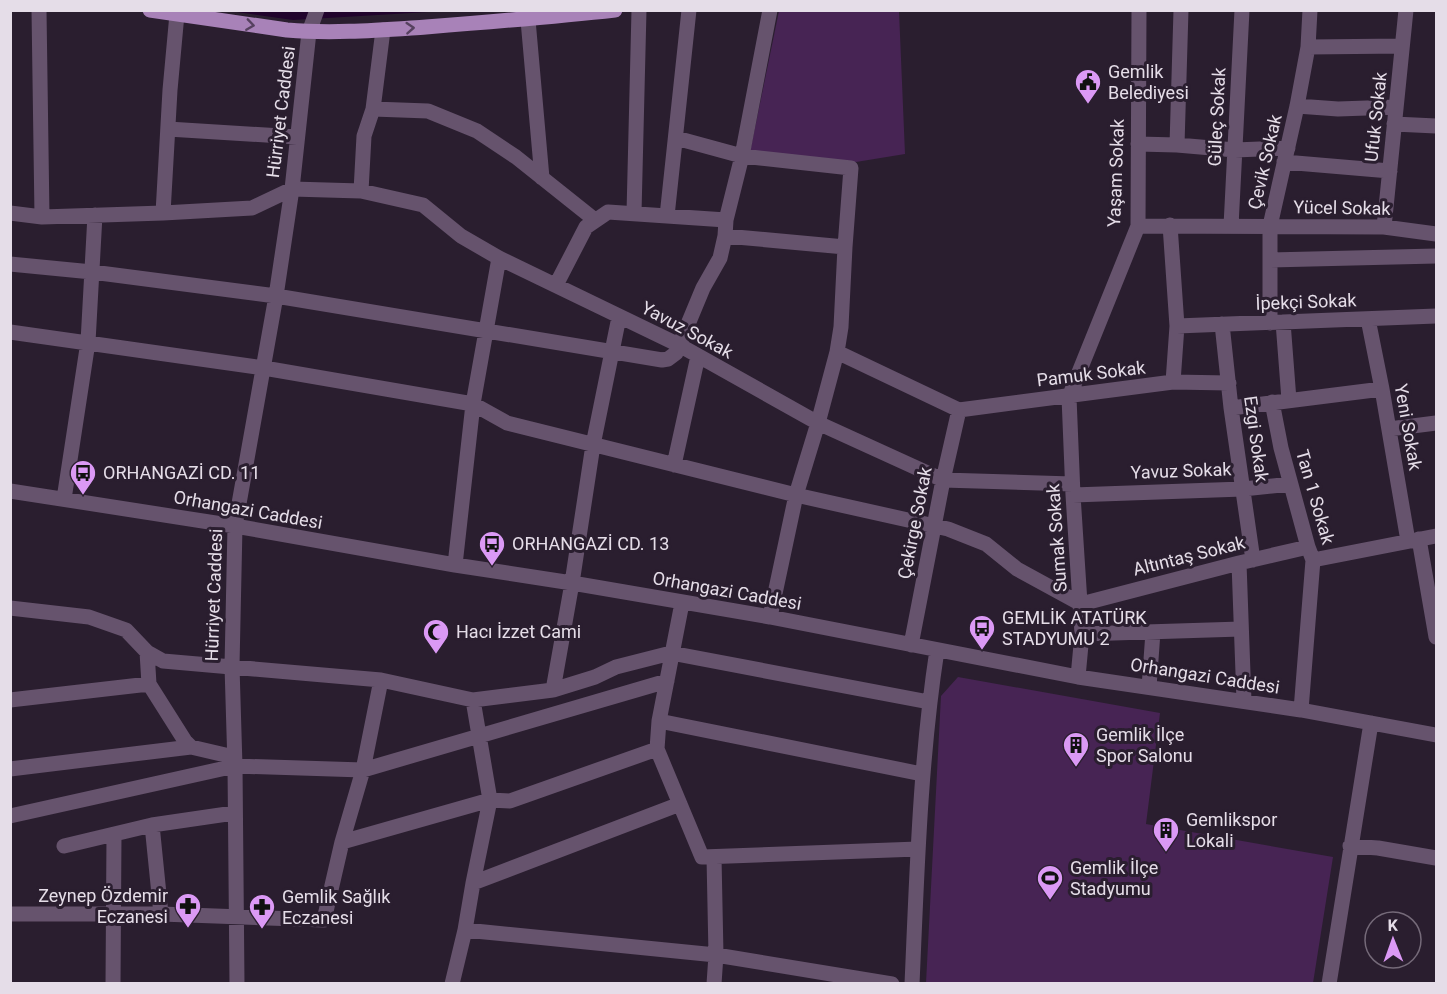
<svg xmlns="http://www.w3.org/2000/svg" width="1447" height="994" viewBox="0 0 1447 994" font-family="Roboto,sans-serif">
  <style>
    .green { fill: #472454 }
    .water { fill: #21032c }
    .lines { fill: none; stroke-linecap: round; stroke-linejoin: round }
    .minor { stroke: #66536d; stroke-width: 15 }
    .major { stroke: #a882b8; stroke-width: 15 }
    .oneway { stroke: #56415f }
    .labels { text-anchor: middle; stroke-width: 6; stroke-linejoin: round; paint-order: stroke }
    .poi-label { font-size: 18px; fill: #e5dde8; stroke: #2a1e2f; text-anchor: start }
    .street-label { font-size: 18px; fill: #e5dde8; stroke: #2a1e2f }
  </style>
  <rect width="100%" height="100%" fill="#2a1e2f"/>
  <!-- green -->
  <path class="green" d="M 779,11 L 899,11 L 905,154 L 856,162 L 750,152 Z
    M 958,677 L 1160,713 L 1146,824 L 1333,857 L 1313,983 L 926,983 L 941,696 Z"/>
  <!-- water -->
  <path class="water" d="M 230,11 L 445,11 L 293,20 Z"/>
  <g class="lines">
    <!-- minor -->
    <path class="minor" d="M 39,10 L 42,217
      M 528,20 L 542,178
      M 1308,47 L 1402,46
      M 1297,106 L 1338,109 L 1396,107
      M 373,109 L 428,111 L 477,131 L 516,157 L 595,220
      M 1394,124 L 1436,126
      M 168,129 L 297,137
      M 676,138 L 742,156 L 851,168 L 845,247 L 841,327 L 837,352
      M 1138,144 L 1177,145 L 1235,150 L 1288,148
      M 1177,145 L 1181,10
      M 1284,162 L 1390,171
      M 361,191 L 364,136 L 373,109 L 383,30
      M 10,213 L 42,217 L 163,213 L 252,208 L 292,189 L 361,191 L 423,205 L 461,236 L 499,258 L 679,345 L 818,423 L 943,480 L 1072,484
      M 163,213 L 170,90 L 177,14
      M 634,213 L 639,10
      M 667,216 L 689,10
      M 726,220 L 742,156 L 770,10
      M 1170,225 L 1177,326 L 1173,382
      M 1138,226 L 1384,227 L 1436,234
      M 1231,226 L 1242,10
      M 1384,227 L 1406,10
      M 725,236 L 845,247
      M 1270,260 L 1436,256
      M 10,264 L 92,272 L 276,296 L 662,360 L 668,359 L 676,353 L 703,288 L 720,258 L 725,236 L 726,220 L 608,212 L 586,227 L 556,285
      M 1368,319 L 1382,389 L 1408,541
      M 1283,322 L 1289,400
      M 1270,323 L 1270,226 L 1297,106 L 1308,47 L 1310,10
      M 1222,324 L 1231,408 L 1253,560
      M 1177,326 L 1436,316
      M 10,332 L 264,368 L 473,404 L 507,423 L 796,495 L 948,529 L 986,544 L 1017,569 L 1081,604 L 1239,563 L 1308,547
      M 1272,402 L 1281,448 L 1308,547 L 1313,560 L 1301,710
      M 1231,408 L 1382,389
      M 959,410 L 1173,382 L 1229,383
      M 1389,429 L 1436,423
      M 674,465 L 698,356
      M 10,491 L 235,526 L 455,565 L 572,583 L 770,617 L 1078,677 L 1301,710 L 1436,735
      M 1073,495 L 1243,489 L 1291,484
      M 64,499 L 88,342 L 95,215
      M 1419,539 L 1436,637
      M 1313,560 L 1436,536
      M 1239,563 L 1244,701
      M 455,565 L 473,404 L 499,258
      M 682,603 L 659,721 L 922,774
      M 10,608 L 89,617 L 126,630 L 147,652 L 163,661 L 381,680 L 473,700 L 553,690 L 595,677 L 616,667 L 671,653 L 929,702
      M 770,617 L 796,495 L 818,423 L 837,352 L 959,410
      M 1082,634 L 1241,629
      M 911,645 L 943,480 L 959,410
      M 147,652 L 149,684 L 185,741 L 191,747 L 234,757
      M 1078,677 L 1082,634 L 1073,495 L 1069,397 L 1138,226 L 1139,10
      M 1149,687 L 1153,632
      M 553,690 L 572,583 L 593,445 L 619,317
      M 10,700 L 149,684
      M 659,721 L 657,749 L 702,857 L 918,849
      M 10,769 L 191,747
      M 10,816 L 235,766 L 363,770 L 667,681
      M 152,825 L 161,914
      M 342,842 L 490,800 L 510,801 L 657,749
      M 64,846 L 152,825 L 234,813
      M 1350,846 L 1378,848 L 1436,858
      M 473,883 L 680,804
      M 10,914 L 161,914 L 324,920 L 342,842 L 363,770 L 381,680
      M 465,930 L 716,955 L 714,857
      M 113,984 L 114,835
      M 237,984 L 235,766 L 232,666 L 235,526 L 276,296 L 292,189 L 309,32 L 317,10
      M 452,984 L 465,930 L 473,883 L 490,800 L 473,700
      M 714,984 L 716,955 L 892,984
      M 912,984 C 917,872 920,761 937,650
      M 1329,984 L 1371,723"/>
    <!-- major -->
    <path class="major" d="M 150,10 L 287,30 C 333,34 380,30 426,27 C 489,22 552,17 615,10"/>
  </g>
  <!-- one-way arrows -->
  <defs><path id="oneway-chevron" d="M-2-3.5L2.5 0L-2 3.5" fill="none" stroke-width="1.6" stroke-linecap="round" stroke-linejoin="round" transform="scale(1.5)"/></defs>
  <g class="oneway">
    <use href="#oneway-chevron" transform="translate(250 25) rotate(8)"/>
    <use href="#oneway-chevron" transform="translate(410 28) rotate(-4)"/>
  </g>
  <!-- icons -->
  <defs>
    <g id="civic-pin" transform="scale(1.35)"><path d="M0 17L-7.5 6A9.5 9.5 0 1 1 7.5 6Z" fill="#db99f5" stroke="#2a1e2f"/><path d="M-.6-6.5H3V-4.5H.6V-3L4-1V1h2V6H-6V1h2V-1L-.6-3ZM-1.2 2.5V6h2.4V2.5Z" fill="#111"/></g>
    <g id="bus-pin" transform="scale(1.35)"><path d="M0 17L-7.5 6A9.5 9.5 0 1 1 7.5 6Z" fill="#db99f5" stroke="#2a1e2f"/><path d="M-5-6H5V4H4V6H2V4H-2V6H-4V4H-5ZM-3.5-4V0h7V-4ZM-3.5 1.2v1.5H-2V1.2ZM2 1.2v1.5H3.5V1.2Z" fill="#111"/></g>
    <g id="mosque-pin" transform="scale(1.35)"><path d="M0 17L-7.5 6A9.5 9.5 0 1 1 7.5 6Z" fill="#db99f5" stroke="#2a1e2f"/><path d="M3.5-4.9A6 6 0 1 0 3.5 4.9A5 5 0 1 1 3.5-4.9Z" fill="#111"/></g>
    <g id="building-pin" transform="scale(1.35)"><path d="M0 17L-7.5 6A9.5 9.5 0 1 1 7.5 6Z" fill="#db99f5" stroke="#2a1e2f"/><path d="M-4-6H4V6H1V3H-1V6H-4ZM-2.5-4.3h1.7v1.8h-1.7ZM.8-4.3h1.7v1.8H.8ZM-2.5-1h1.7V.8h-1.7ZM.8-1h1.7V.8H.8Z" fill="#111"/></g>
    <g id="stadium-pin" transform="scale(1.35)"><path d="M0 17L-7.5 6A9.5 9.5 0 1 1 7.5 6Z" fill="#db99f5" stroke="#2a1e2f"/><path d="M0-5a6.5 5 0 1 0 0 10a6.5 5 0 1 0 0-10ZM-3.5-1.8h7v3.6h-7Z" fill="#111"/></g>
    <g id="pharmacy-pin" transform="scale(1.35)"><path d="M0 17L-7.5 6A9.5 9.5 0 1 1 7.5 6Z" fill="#db99f5" stroke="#2a1e2f"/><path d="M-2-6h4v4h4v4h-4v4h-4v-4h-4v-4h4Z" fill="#111"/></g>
  </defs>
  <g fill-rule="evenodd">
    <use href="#civic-pin" x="1088" y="82"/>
    <use href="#bus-pin" x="83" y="473"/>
    <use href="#bus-pin" x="492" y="544"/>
    <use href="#bus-pin" x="982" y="628"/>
    <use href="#mosque-pin" x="436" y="632"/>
    <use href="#building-pin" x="1076" y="745"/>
    <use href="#building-pin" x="1166" y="830"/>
    <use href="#stadium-pin" x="1050" y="878"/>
    <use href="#pharmacy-pin" x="188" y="906"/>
    <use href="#pharmacy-pin" x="262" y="907"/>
  </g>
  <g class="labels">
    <!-- poi labels -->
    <g class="poi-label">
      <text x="1108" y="78">Gemlik<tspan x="1108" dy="21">Belediyesi</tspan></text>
      <text x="103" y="479">ORHANGAZİ CD. 11</text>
      <text x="512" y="550">ORHANGAZİ CD. 13</text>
      <text x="1002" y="624">GEMLİK ATATÜRK<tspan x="1002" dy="21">STADYUMU 2</tspan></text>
      <text x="456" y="638">Hacı İzzet Cami</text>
      <text x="1096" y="741">Gemlik İlçe<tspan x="1096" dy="21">Spor Salonu</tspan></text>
      <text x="1186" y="826">Gemlikspor<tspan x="1186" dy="21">Lokali</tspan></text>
      <text x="1070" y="874">Gemlik İlçe<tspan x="1070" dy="21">Stadyumu</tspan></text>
      <text x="168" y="902" text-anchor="end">Zeynep Özdemir<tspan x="168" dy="21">Eczanesi</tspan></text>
      <text x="282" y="903">Gemlik Sağlık<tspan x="282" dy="21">Eczanesi</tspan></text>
    </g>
    <!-- street labels -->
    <g class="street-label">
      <text transform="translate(281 112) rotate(-83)" y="6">Hürriyet Caddesi</text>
      <text transform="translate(1217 117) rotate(-87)" y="6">Güleç Sokak</text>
      <text transform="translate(1376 117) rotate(-84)" y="6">Ufuk Sokak</text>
      <text transform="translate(1265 162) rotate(-77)" y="6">Çevik Sokak</text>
      <text transform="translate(1116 173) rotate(-88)" y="6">Yaşam Sokak</text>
      <text transform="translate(1342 208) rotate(1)" y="6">Yücel Sokak</text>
      <text transform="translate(1306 302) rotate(-2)" y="6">İpekçi Sokak</text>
      <text transform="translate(687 330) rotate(28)" y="6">Yavuz Sokak</text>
      <text transform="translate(1091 374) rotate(-7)" y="6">Pamuk Sokak</text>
      <text transform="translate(1408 427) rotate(80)" y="6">Yeni Sokak</text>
      <text transform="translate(1256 439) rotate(82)" y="6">Ezgi Sokak</text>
      <text transform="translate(1181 471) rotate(-2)" y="6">Yavuz Sokak</text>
      <text transform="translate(1315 497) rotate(74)" y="6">Tan 1 Sokak</text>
      <text transform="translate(248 510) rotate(10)" y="6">Orhangazi Caddesi</text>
      <text transform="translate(915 523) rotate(-79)" y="6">Çekirge Sokak</text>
      <text transform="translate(1057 538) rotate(-94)" y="6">Sumak Sokak</text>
      <text transform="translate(1189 556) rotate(-14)" y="6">Altıntaş Sokak</text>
      <text transform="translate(727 591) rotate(10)" y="6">Orhangazi Caddesi</text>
      <text transform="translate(214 595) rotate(-88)" y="6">Hürriyet Caddesi</text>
      <text transform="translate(1205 676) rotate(9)" y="6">Orhangazi Caddesi</text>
    </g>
  </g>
  <!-- border -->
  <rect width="1447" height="994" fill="none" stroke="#e5dde8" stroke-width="24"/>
  <!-- north arrow -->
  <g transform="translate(1393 940) rotate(359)"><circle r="28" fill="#2a1e2f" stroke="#756a79" stroke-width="1.5"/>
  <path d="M0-4.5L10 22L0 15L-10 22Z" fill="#db99f5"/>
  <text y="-9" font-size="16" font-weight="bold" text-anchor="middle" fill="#e5dde8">K</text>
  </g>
</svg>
